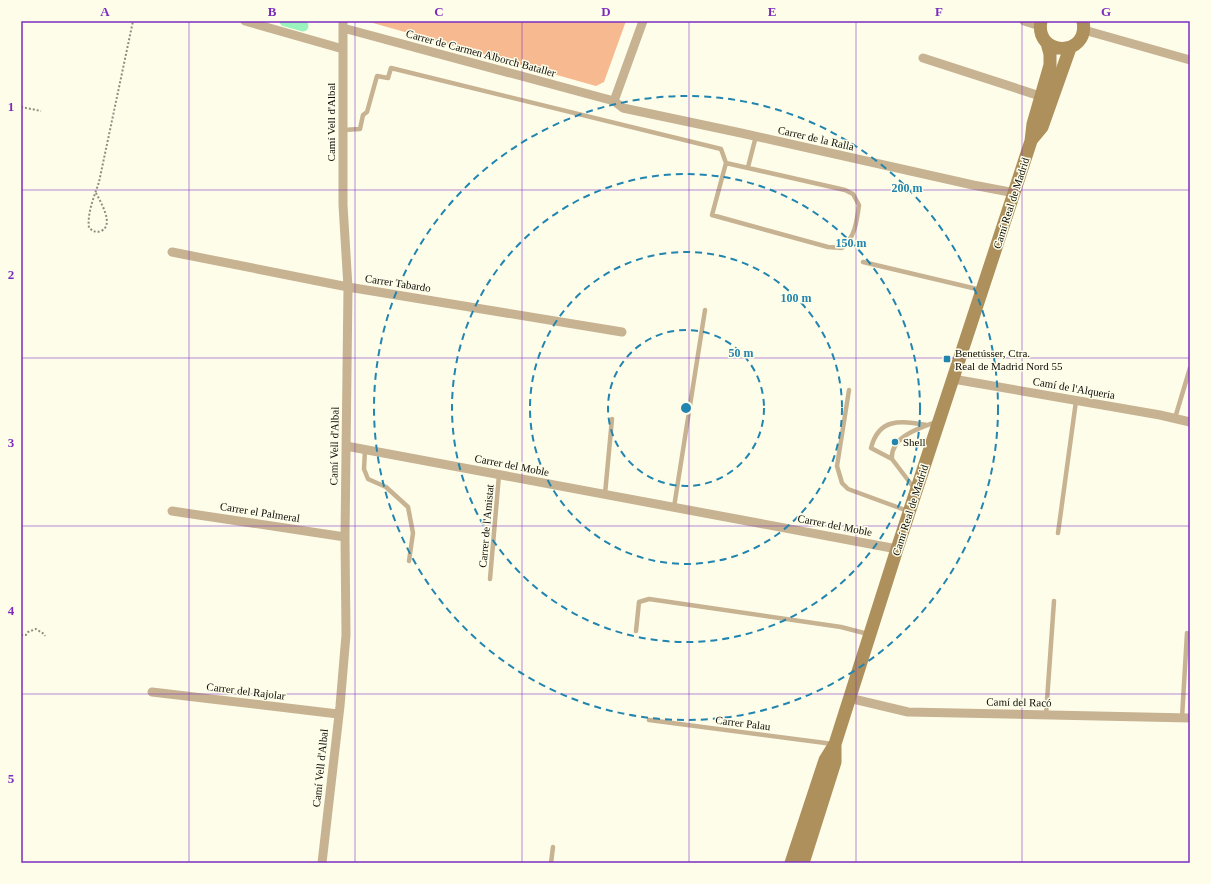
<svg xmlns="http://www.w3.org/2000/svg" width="1211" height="884" viewBox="0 0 1211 884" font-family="Georgia,serif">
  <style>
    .green { fill: #f6b990 }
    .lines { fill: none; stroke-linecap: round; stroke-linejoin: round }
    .canal { stroke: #9af2bc; stroke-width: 11 }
    .path { stroke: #8e8d80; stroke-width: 2; stroke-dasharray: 2 2; stroke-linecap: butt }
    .lane { stroke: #c7b392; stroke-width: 4.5 }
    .street { stroke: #c7b392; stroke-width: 9 }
    .secondary { stroke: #ad905c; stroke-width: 13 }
    .grid { fill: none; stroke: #7b2cbf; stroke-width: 1; stroke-opacity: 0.55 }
    .ring { fill: none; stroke: #2285af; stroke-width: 2; stroke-dasharray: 7 5 }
    .poi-dot { fill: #2285af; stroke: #fefdea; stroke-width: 1.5 }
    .labels { text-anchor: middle; stroke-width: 3; stroke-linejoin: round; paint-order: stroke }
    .street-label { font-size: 11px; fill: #0c0c06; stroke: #fefdea }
    .poi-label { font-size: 11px; fill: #0c0c06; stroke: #fefdea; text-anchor: start }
    .centre { fill: #2285af; stroke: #fefdea; stroke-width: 2 }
    .ring-label { font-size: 12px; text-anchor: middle; font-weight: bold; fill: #2285af; stroke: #fefdea; stroke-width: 3; stroke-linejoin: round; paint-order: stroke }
    .neatline { fill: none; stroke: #7b2cbf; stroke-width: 1.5 }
    .grid-label { font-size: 13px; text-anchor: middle; font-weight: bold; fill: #7b2cbf }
  </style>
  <rect width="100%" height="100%" fill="#fefdea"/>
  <!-- green -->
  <path class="green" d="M 366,21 L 626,21 L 604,82 L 596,86 Z"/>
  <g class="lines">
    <!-- canal -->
    <path class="canal" d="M 285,21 L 303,26"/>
    <!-- path -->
    <path class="path" d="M 21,107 L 41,111
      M 96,193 C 100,201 115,225 101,231 C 96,233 93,231 89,228 C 87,213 94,197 99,182 L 133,21
      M 21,635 L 26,635 L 28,632 L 36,629 L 44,634 L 45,636"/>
    <!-- lane -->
    <path class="lane" d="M 343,130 L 360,129 L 363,115 L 367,112 L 377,76 L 388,78 L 391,68 L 721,149 L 726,163
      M 726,163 L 845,190 L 853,194 L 859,205 C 857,220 855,238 842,248 L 828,247 L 712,215 Z
      M 748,167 L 756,136
      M 863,262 L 981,290
      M 849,390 L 837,466 L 842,483 L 848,489 L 908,511
      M 1175,418 L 1190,368
      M 365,450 L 364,469 L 368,479 L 386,487 L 408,507 L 413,533 L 409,561
      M 892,459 L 871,448 C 879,417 901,421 927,425
      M 914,488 L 892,459 C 890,437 919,428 936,422
      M 605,494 L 612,419
      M 674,507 L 705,310
      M 1058,533 L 1076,401
      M 490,579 L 499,475
      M 636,631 L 639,602 L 649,599 L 841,627 L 868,634
      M 1046,715 L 1054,601
      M 1182,718 L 1187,633
      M 649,720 L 833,744
      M 551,863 L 553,847"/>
    <!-- street -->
    <path class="street" d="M 245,21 L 343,49
      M 1024,21 L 1040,26
      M 343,28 L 614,101 L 623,108 L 741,133 L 973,185 L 1015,193
      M 1084,30 L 1190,60
      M 923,58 L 1040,96
      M 614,101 L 643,21
      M 172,252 L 348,287 L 622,332
      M 953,379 L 1160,415 L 1190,422
      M 346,446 L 897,549
      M 172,511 L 345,537
      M 152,692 L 338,714
      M 849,698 L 908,712 L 1190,718
      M 322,863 L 340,706 L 346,635 L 345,537 L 348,287 L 343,205 L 343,21"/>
    <!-- secondary -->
    <path class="secondary" d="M 1041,21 C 1034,57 1090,58 1083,21
      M 1032,139 L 1042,127 L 1070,48
      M 791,863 L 825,760 L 835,744 L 897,549 L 1031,141 L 1033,124 L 1050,65 L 1050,54 L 1047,43
      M 803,863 L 835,762 L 835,744"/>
  </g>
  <!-- grid -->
  <path class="grid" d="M 189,21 L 189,863M 355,21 L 355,863M 522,21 L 522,863M 689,21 L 689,863M 856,21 L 856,863M 1022,21 L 1022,863M 21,190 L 1190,190M 21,358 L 1190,358M 21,526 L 1190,526M 21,694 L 1190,694"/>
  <!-- distance rings -->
  <g class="ring">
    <circle cx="686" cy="408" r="78"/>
    <circle cx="686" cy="408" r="156"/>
    <circle cx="686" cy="408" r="234"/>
    <circle cx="686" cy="408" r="312"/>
  </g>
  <!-- markers -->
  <g class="poi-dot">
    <rect x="943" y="355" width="8" height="8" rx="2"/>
    <circle cx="895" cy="442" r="4"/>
  </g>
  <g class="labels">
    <!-- street labels -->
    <g class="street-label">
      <text transform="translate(481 53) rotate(15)" y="4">Carrer de Carmen Alborch Bataller</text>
      <text transform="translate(331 122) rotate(-90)" y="4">Camí Vell d'Albal</text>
      <text transform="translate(816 138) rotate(13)" y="4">Carrer de la Ralla</text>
      <text transform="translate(1011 203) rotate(-72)" y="4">Camí Real de Madrid</text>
      <text transform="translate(398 283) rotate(9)" y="4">Carrer Tabardo</text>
      <text transform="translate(1074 388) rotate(10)" y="4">Camí de l'Alqueria</text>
      <text transform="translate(334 446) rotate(-89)" y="4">Camí Vell d'Albal</text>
      <text transform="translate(512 465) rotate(11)" y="4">Carrer del Moble</text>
      <text transform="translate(910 510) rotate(-72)" y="4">Camí Real de Madrid</text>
      <text transform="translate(260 512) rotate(9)" y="4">Carrer el Palmeral</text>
      <text transform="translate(835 525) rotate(11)" y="4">Carrer del Moble</text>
      <text transform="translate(486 526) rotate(-85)" y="4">Carrer de l'Amistat</text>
      <text transform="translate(246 691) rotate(7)" y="4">Carrer del Rajolar</text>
      <text transform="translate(1019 702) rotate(1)" y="4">Camí del Racó</text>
      <text transform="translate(743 723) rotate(7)" y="4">Carrer Palau</text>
      <text transform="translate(320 768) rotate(-84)" y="4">Camí Vell d'Albal</text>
    </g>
    <!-- poi labels -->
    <g class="poi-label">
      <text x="955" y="357">Benetússer, Ctra.<tspan x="955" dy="13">Real de Madrid Nord 55</tspan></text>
      <text x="903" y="446">Shell</text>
    </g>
  </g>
  <circle cx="686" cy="408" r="6" class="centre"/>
  <g class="ring-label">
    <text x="907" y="192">200 m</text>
    <text x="851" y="247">150 m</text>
    <text x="796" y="302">100 m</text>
    <text x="741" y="357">50 m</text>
  </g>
  <!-- border -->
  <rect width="1211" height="884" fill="none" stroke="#fefdea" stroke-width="44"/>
  <rect x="22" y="22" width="1167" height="840" class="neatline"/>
  <g class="grid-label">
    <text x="105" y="16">A</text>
    <text x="272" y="16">B</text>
    <text x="439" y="16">C</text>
    <text x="606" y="16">D</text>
    <text x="772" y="16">E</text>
    <text x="939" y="16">F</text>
    <text x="1106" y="16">G</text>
    <text x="11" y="111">1</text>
    <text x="11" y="279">2</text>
    <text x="11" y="447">3</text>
    <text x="11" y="615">4</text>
    <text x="11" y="783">5</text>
  </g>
</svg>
